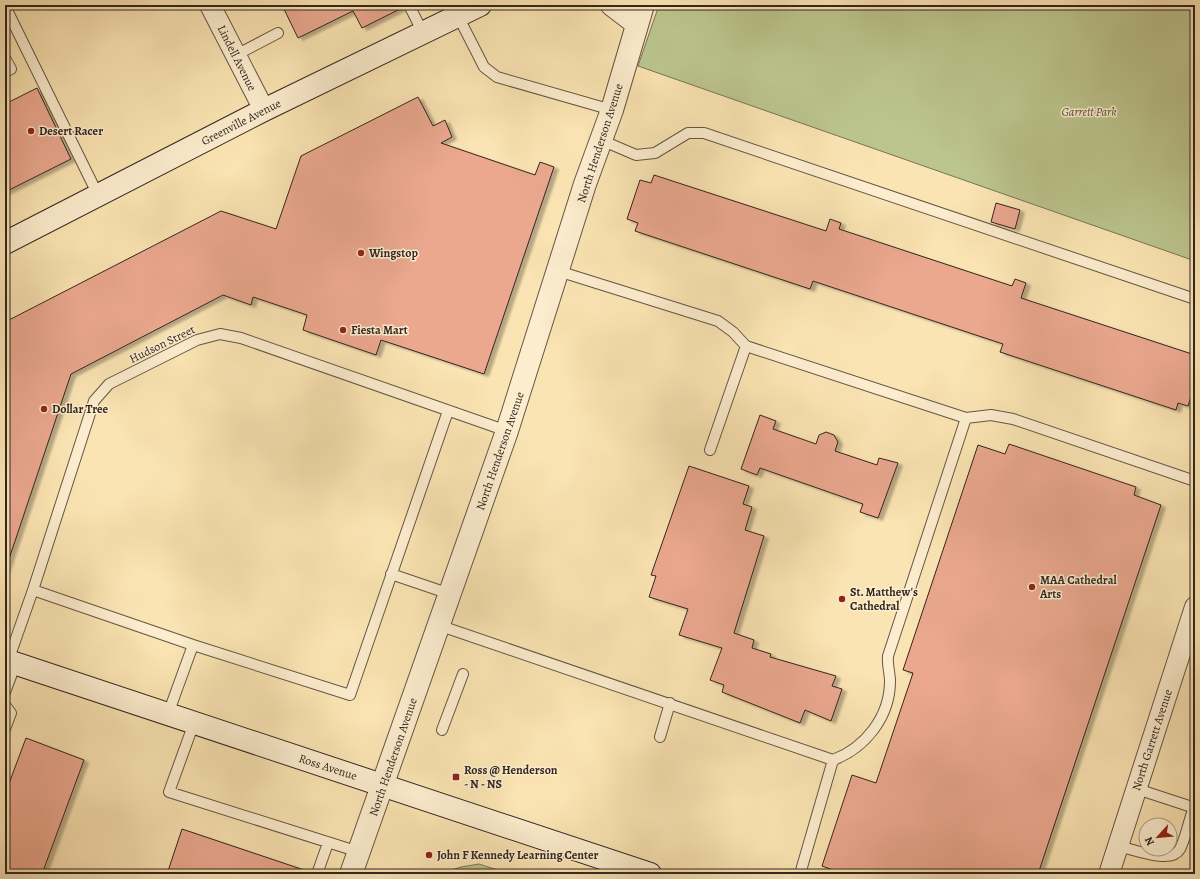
<svg xmlns="http://www.w3.org/2000/svg" width="1200" height="879" viewBox="0 0 1200 879" font-family="Alegreya,serif">
  <style>
    .green { fill: #bcc58e; stroke: #777657 }
    .building { fill: #eba88f; stroke: #322620; filter: url(#shadow) }
    .lines { fill: none; stroke-linecap: round; stroke-linejoin: round }
    .service-casing { stroke: #645645; stroke-width: 12 }
    .minor-casing { stroke: #645645; stroke-width: 22 }
    .tertiary-casing { stroke: #645645; stroke-width: 24 }
    .secondary-casing { stroke: #322620; stroke-width: 24 }
    .service { stroke: #fcedce; stroke-width: 10 }
    .minor { stroke: #fcedce; stroke-width: 20 }
    .tertiary { stroke: #fcedce; stroke-width: 22 }
    .secondary { stroke: #fcedce; stroke-width: 22 }
    .poi-dot { fill: #8f2418; stroke: #fcedce; stroke-width: 1.5 }
    .labels { text-anchor: middle; stroke-width: 3; stroke-linejoin: round; paint-order: stroke }
    .street-label { font-size: 12px; fill: #322620; stroke: #fcedce }
    .park-label { font-size: 12px; font-style: italic; fill: #544e3c; stroke: #fcedce }
    .poi-label { font-size: 12px; font-weight: bold; fill: #322620; stroke: #fcedce; text-anchor: start }
  </style>
  <defs>
    <filter id="shadow"><feDropShadow dx="4.5" dy="2.5" stdDeviation="1" flood-color="#0004"/></filter>
  </defs>
  <rect width="100%" height="100%" fill="#fbe4b3"/>
  <filter id="stains"><feTurbulence type="fractalNoise" baseFrequency=".005" numOctaves="4"/><feColorMatrix values="0 0 0 0 .2 0 0 0 0 .09 0 0 0 0 .02 0 0 0 .5 -.17"/></filter>
  <radialGradient id="worn" r=".72"><stop offset=".6" stop-color="#630" stop-opacity="0"/><stop offset="1" stop-color="#630" stop-opacity=".3"/></radialGradient>
  <!-- green -->
  <path class="green" d="M 659,5 L 1195,5 L 1195,261 L 638,66 Z
    M 479,864 L 510,874 L 438,874 L 461,867 Z"/>
  <!-- building -->
  <path class="building" d="M 282,5 L 400,5 L 402,8 L 362,28 L 353,11 L 298,38 Z
    M 37,88 L 71,159 L 5,192 L 5,104 Z
    M 418,97 L 433,126 L 445,120 L 452,137 L 441,143 L 535,175 L 540,162 L 554,167 L 484,374 L 381,340 L 376,355 L 303,330 L 307,315 L 253,297 L 251,305 L 223,295 L 71,374 L 5,571 L 5,322 L 221,211 L 276,229 L 301,156 Z
    M 654,175 L 826,231 L 830,219 L 841,223 L 839,229 L 1012,286 L 1015,279 L 1026,283 L 1021,298 L 1195,355 L 1192,364 L 1195,365 L 1195,384 L 1188,406 L 1178,403 L 1176,410 L 1000,352 L 1003,344 L 813,281 L 810,289 L 635,231 L 638,223 L 627,219 L 640,180 L 651,183 Z
    M 996,203 L 1020,210 L 1015,229 L 991,222 Z
    M 760,415 L 776,421 L 773,429 L 816,444 L 819,435 L 826,432 L 834,435 L 838,442 L 835,451 L 877,465 L 879,458 L 898,463 L 878,518 L 860,512 L 863,504 L 760,468 L 757,475 L 741,469 Z
    M 1009,444 L 1136,487 L 1134,495 L 1161,505 L 1038,874 L 844,874 L 822,866 L 852,775 L 876,783 L 913,673 L 903,670 L 978,445 L 1005,454 Z
    M 689,466 L 749,486 L 743,504 L 752,507 L 745,530 L 764,536 L 734,633 L 754,640 L 752,648 L 771,654 L 770,657 L 836,676 L 832,686 L 842,689 L 831,721 L 805,710 L 800,723 L 722,692 L 724,685 L 710,680 L 722,648 L 679,635 L 688,609 L 649,597 L 656,576 L 651,575 Z
    M 26,738 L 84,760 L 42,874 L 5,874 L 5,794 Z
    M 1195,750 L 1195,768 L 1190,767 Z
    M 182,829 L 313,873 L 313,874 L 167,874 Z"/>
  <g class="lines">
    <!-- service casing -->
    <g class="service-casing">
      <path id="service" d="M 409,5 L 423,33
        M 5,6 L 98,195
        M 458,16 L 484,67 L 497,77 L 612,110
        M 236,55 L 278,33
        M 5,58 L 11,69 L 5,72
        M 601,140 L 636,155 L 655,153 L 688,133 L 704,133 L 1195,299
        M 558,271 L 718,321 L 733,332 L 746,346 L 966,418
        M 710,450 L 746,346
        M 391,574 L 450,594
        M 33,590 L 193,645 L 168,714
        M 438,625 L 833,760 C 865,748 890,717 890,681 C 890,673 887,665 888,656 L 966,418 L 991,415 L 1013,419 L 1195,481
        M 193,645 L 350,695 L 448,411
        M 8,661 L 33,590 L 94,401 L 109,384 L 197,340 L 220,334 L 241,338 L 507,431
        M 5,692 L 16,663
        M 5,705 L 11,713 L 5,729
        M 194,723 L 169,792 L 359,852
        M 442,730 L 463,674
        M 660,737 L 670,703
        M 1137,789 L 1195,808
        M 1118,846 C 1133,849 1171,865 1180,849 C 1186,837 1189,820 1194,807
        M 317,874 L 328,843
        M 800,874 L 833,760"/>
    </g>
    <!-- minor casing -->
    <g class="minor-casing">
      <path id="minor" d="M 210,5 L 264,110
        M 1109,874 L 1195,607"/>
    </g>
    <!-- tertiary casing -->
    <g class="tertiary-casing">
      <path id="tertiary" d="M 612,5 L 637,24
        M 351,874 L 507,431 L 585,184 L 612,110 L 643,5"/>
    </g>
    <!-- secondary casing -->
    <g class="secondary-casing">
      <path id="secondary" d="M 5,243 L 264,110 L 480,5
        M 5,660 L 650,874"/>
    </g>
    <!-- service -->
    <use href="#service" class="service"/>
    <!-- minor -->
    <use href="#minor" class="minor"/>
    <!-- tertiary -->
    <use href="#tertiary" class="tertiary"/>
    <!-- secondary -->
    <use href="#secondary" class="secondary"/>
  </g>
  <!-- markers -->
  <g class="poi-dot">
    <circle cx="31" cy="131" r="4"/>
    <circle cx="361" cy="253" r="4"/>
    <circle cx="343" cy="330" r="4"/>
    <circle cx="44" cy="409" r="4"/>
    <circle cx="1032" cy="587" r="4"/>
    <circle cx="842" cy="599" r="4"/>
    <rect x="452" y="773" width="8" height="8" rx="2"/>
    <circle cx="429" cy="855" r="4"/>
  </g>
  <g class="labels">
    <!-- street labels -->
    <g class="street-label">
      <text transform="translate(237 58) rotate(63)" y="4">Lindell Avenue</text>
      <text transform="translate(241 122) rotate(-27)" y="4">Greenville Avenue</text>
      <text transform="translate(600 143) rotate(-72)" y="4">North Henderson Avenue</text>
      <text transform="translate(162 344) rotate(-26)" y="4">Hudson Street</text>
      <text transform="translate(500 451) rotate(-71)" y="4">North Henderson Avenue</text>
      <text transform="translate(1152 740) rotate(-72)" y="4">North Garrett Avenue</text>
      <text transform="translate(393 757) rotate(-71)" y="4">North Henderson Avenue</text>
      <text transform="translate(328 767) rotate(18)" y="4">Ross Avenue</text>
    </g>
    <!-- park labels -->
    <g class="park-label">
      <text x="1089" y="116">Garrett Park</text>
    </g>
    <!-- poi labels -->
    <g class="poi-label">
      <text x="39" y="135">Desert Racer</text>
      <text x="369" y="257">Wingstop</text>
      <text x="351" y="334">Fiesta Mart</text>
      <text x="52" y="413">Dollar Tree</text>
      <text x="1040" y="584">MAA Cathedral<tspan x="1040" dy="14">Arts</tspan></text>
      <text x="850" y="596">St. Matthew's<tspan x="850" dy="14">Cathedral</tspan></text>
      <text x="464" y="774">Ross @ Henderson<tspan x="464" dy="14">- N - NS</tspan></text>
      <text x="437" y="859">John F Kennedy Learning Center</text>
    </g>
  </g>
  <!-- margin -->
  <rect width="1200" height="879" fill="none" stroke="#fbe4b3" stroke-width="20"/>
  <rect x="6" y="6" width="1188" height="867" fill="none" stroke="#322620" stroke-width="2"/>
  <rect x="10" y="10" width="1180" height="859" fill="none" stroke="#322620"/>
  <!-- north arrow -->
  <g transform="translate(1158 837) rotate(243)"><circle r="19" fill="#fcedce" stroke="#ab9d88"/>
  <path d="M0-3L7 15L0 10L-7 15Z" fill="#8f2418"/>
  <text y="-6" font-size="11" font-weight="bold" text-anchor="middle" fill="#322620">N</text>
  </g>
  <rect width="100%" height="100%" filter="url(#stains)"/>
  <rect width="100%" height="100%" fill="url(#worn)"/>
</svg>
